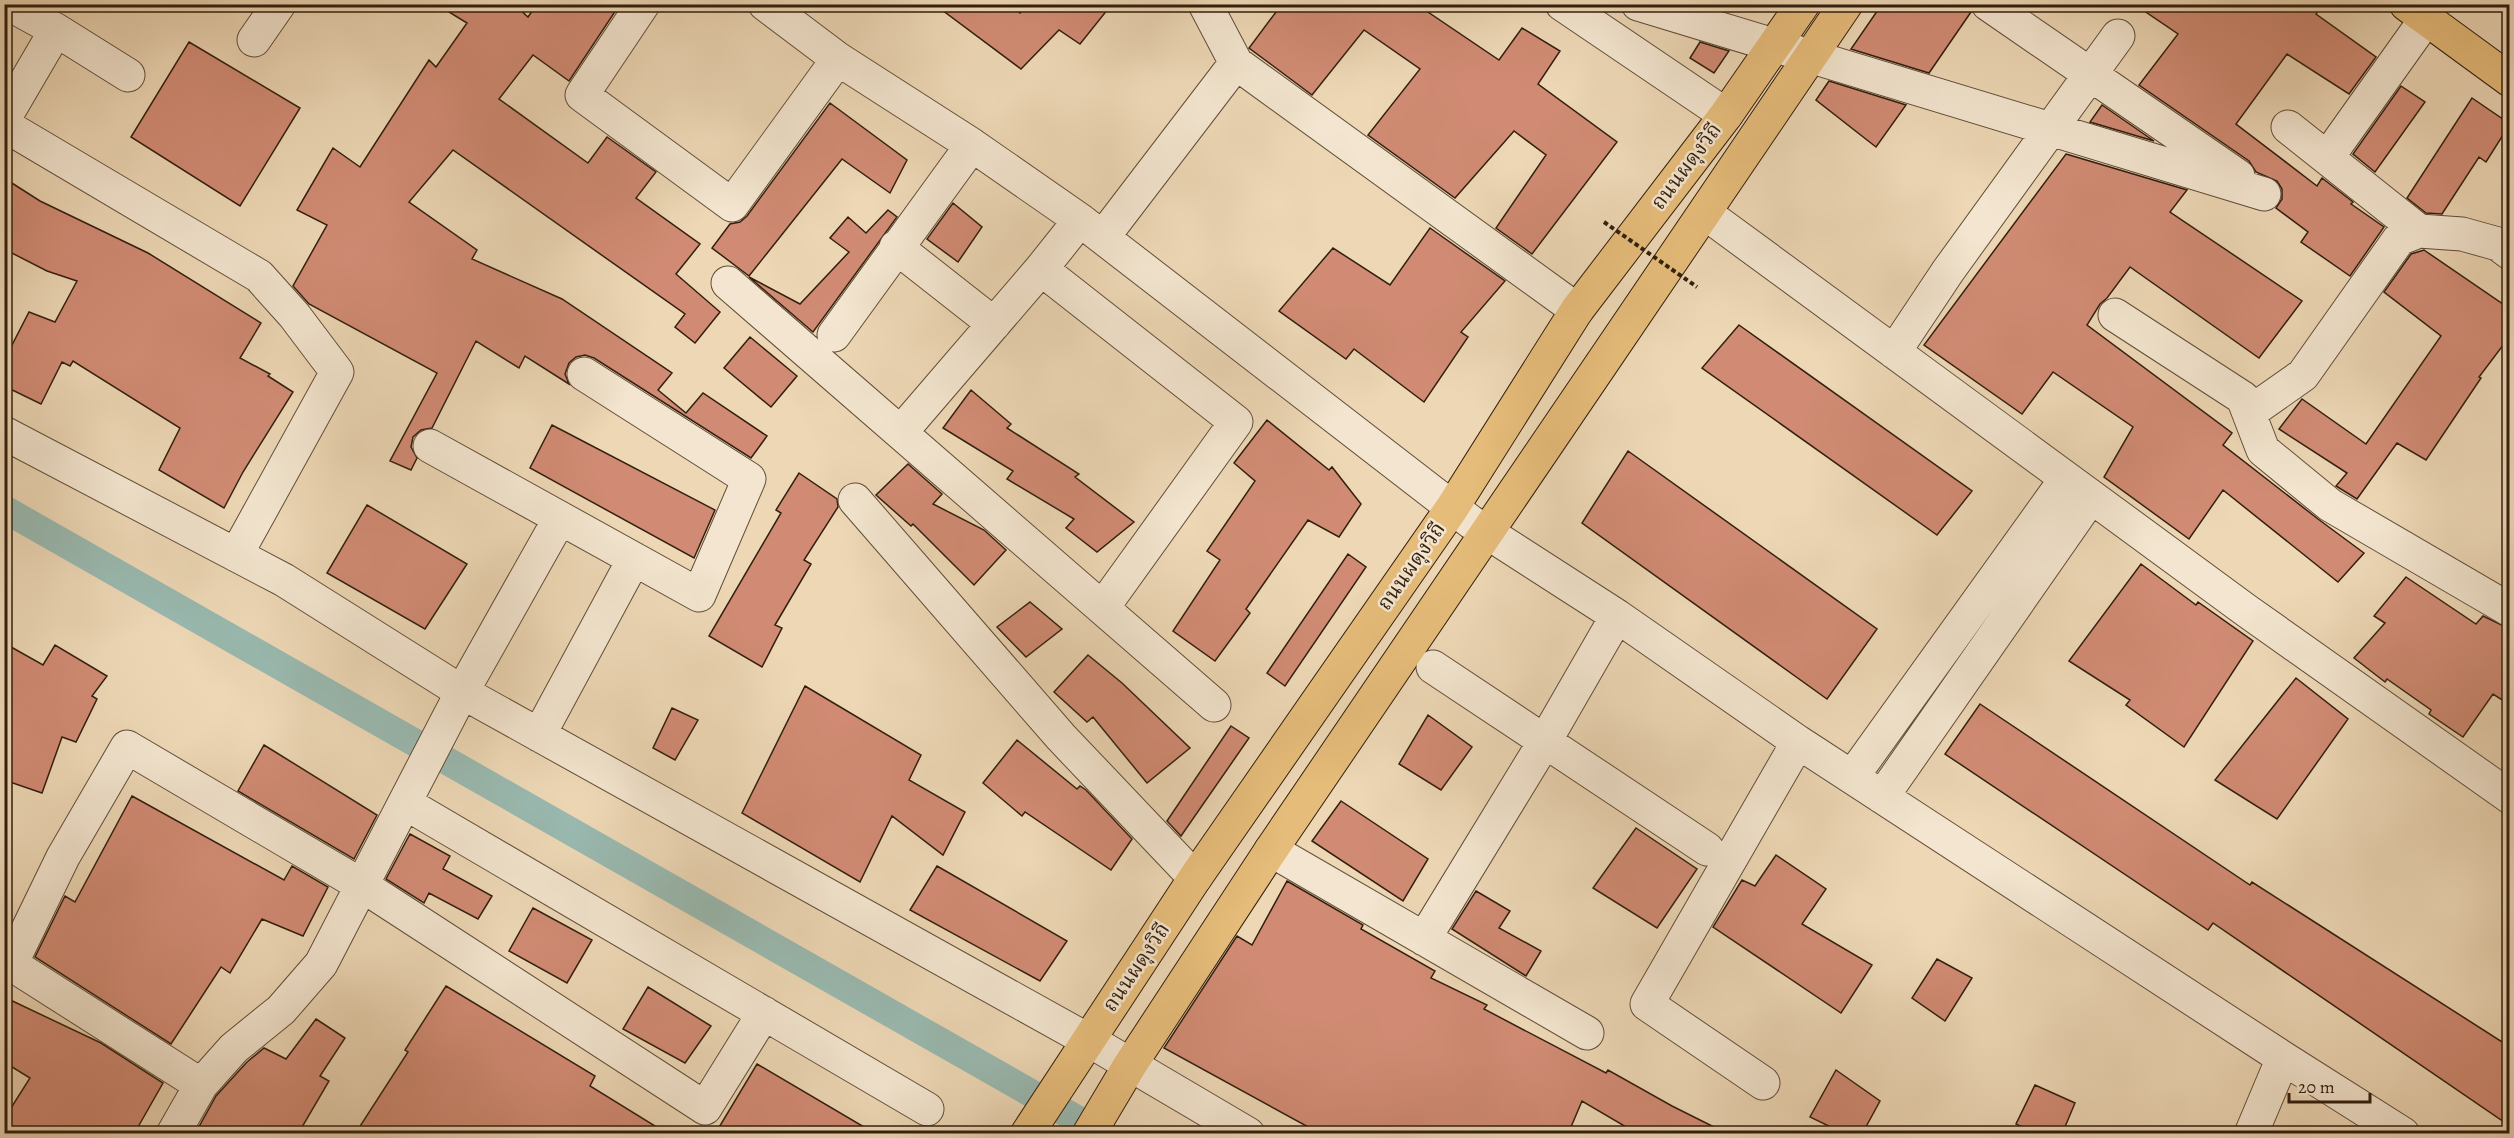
<svg xmlns="http://www.w3.org/2000/svg" width="2514" height="1138" viewBox="0 0 2514 1138" font-family="Alegreya,'Noto Serif Thai',serif">
  <style>
    .lines { fill: none; stroke-linecap: round; stroke-linejoin: round }
    .canal { stroke: #99b9b0; stroke-width: 28 }
    .building { fill: #d18b74; stroke: #321f0e; stroke-width: 1.5 }
    .minor-casing { stroke: #614d38; stroke-width: 35 }
    .major-casing { stroke: #321f0e; stroke-width: 35 }
    .minor { stroke: #f3e5cf; stroke-width: 33 }
    .major { stroke: #e6bc7a; stroke-width: 33 }
    .path-bridge { stroke: #321f0e; stroke-width: 4; stroke-dasharray: 4.5 3; stroke-linecap: butt }
    .labels { text-anchor: middle; stroke-width: 5; stroke-linejoin: round; paint-order: stroke }
    .street-label { font-size: 21px; fill: #321f0e; stroke: #f3e5cf }
  </style>
  <rect width="100%" height="100%" fill="#edd7b5"/>
  <filter id="stains"><feTurbulence type="fractalNoise" baseFrequency=".00333" numOctaves="4"/><feColorMatrix values="0 0 0 0 .2 0 0 0 0 .09 0 0 0 0 .02 0 0 0 .5 -.17"/></filter>
  <radialGradient id="worn" r=".72"><stop offset=".6" stop-color="#630" stop-opacity="0"/><stop offset="1" stop-color="#630" stop-opacity=".3"/></radialGradient>
  <g class="lines">
    <!-- canal -->
    <path class="canal" d="M 4,509 L 1103,1134"/>
  </g>
  <!-- building -->
  <path class="building" d="M 436,4 L 514,4 L 528,17 L 537,4 L 620,4 L 569,81 L 533,55 L 499,99 L 588,163 L 607,137 L 656,172 L 636,198 L 700,244 L 676,274 L 720,312 L 695,343 L 675,327 L 685,314 L 453,150 L 409,202 L 477,250 L 472,259 L 562,299 L 672,373 L 658,390 L 686,413 L 703,393 L 767,436 L 751,458 L 594,358 L 585,355 L 576,357 L 569,363 L 565,374 L 569,384 L 525,356 L 519,368 L 476,341 L 432,428 L 421,430 L 413,437 L 411,447 L 417,458 L 411,470 L 390,461 L 437,373 L 309,304 L 293,286 L 327,225 L 297,210 L 333,148 L 360,167 L 429,60 L 436,67 L 467,23 Z
    M 934,4 L 1008,4 L 1020,13 L 1027,4 L 1112,4 L 1080,44 L 1059,30 L 1021,69 Z
    M 1282,4 L 1416,4 L 1499,60 L 1522,28 L 1560,51 L 1538,84 L 1617,142 L 1532,254 L 1496,228 L 1546,155 L 1514,131 L 1455,198 L 1368,135 L 1420,69 L 1364,30 L 1312,95 L 1249,48 Z
    M 1882,4 L 1970,4 L 1971,12 L 1929,73 L 1851,49 Z
    M 2134,4 L 2323,4 L 2316,14 L 2376,57 L 2349,94 L 2287,54 L 2236,124 L 2317,186 L 2322,178 L 2353,202 L 2351,204 L 2384,227 L 2350,276 L 2301,242 L 2308,232 L 2276,208 L 2282,199 L 2282,189 L 2277,181 L 2256,172 L 2249,161 L 2139,85 L 2178,34 Z
    M 189,42 L 300,108 L 240,206 L 131,137 Z
    M 1700,42 L 1729,51 L 1714,73 L 1690,58 Z
    M 1829,81 L 1906,105 L 1876,147 L 1816,100 Z
    M 2401,86 L 2425,102 L 2375,172 L 2353,154 Z
    M 2472,98 L 2510,124 L 2486,162 L 2479,157 L 2442,214 L 2426,213 L 2407,198 Z
    M 830,103 L 907,160 L 890,193 L 842,159 L 749,276 L 712,248 L 730,224 L 740,222 L 747,216 Z
    M 2102,105 L 2154,141 L 2090,122 Z
    M 2066,154 L 2187,190 L 2170,212 L 2302,301 L 2259,358 L 2130,267 L 2107,298 L 2100,304 L 2087,325 L 2232,433 L 2223,445 L 2318,519 L 2364,553 L 2338,582 L 2223,490 L 2189,539 L 2104,477 L 2133,427 L 2053,372 L 2022,414 L 1924,345 Z
    M 4,178 L 40,201 L 148,253 L 261,323 L 240,358 L 270,374 L 268,376 L 293,392 L 243,472 L 224,508 L 159,470 L 180,428 L 73,361 L 70,366 L 62,362 L 41,404 L 4,386 L 4,341 L 12,345 L 29,312 L 55,322 L 77,281 L 47,271 L 4,249 Z
    M 953,203 L 982,227 L 958,262 L 927,239 Z
    M 888,210 L 897,217 L 813,332 L 749,277 L 800,304 L 849,252 L 830,238 L 848,217 L 866,233 Z
    M 1430,228 L 1505,281 L 1461,332 L 1468,337 L 1424,402 L 1354,349 L 1346,359 L 1279,311 L 1333,248 L 1390,285 Z
    M 2424,250 L 2510,309 L 2510,336 L 2479,377 L 2481,378 L 2426,460 L 2397,443 L 2357,499 L 2336,486 L 2347,473 L 2279,429 L 2302,399 L 2366,444 L 2441,336 L 2384,292 L 2411,254 Z
    M 1739,325 L 1972,491 L 1937,535 L 1702,368 Z
    M 750,337 L 797,376 L 771,407 L 724,368 Z
    M 971,390 L 1011,424 L 1007,428 L 1079,474 L 1075,477 L 1134,522 L 1097,552 L 1066,528 L 1074,519 L 1007,479 L 1013,471 L 943,428 Z
    M 1267,420 L 1329,470 L 1332,467 L 1361,504 L 1339,537 L 1308,520 L 1246,609 L 1250,613 L 1215,661 L 1173,631 L 1220,560 L 1207,551 L 1255,481 L 1234,463 Z
    M 552,425 L 715,510 L 694,558 L 530,468 Z
    M 1628,451 L 1877,629 L 1827,699 L 1582,523 Z
    M 908,464 L 942,494 L 933,504 L 984,530 L 1006,550 L 974,585 L 913,524 L 911,526 L 876,495 Z
    M 799,473 L 837,499 L 838,507 L 804,560 L 811,564 L 775,625 L 782,628 L 762,667 L 709,636 L 781,513 L 776,510 Z
    M 367,505 L 467,564 L 425,629 L 327,573 Z
    M 1348,554 L 1366,567 L 1285,686 L 1267,673 Z
    M 2141,564 L 2196,605 L 2198,602 L 2253,641 L 2184,747 L 2126,705 L 2130,700 L 2069,661 Z
    M 2406,577 L 2476,624 L 2483,616 L 2510,629 L 2510,705 L 2493,694 L 2463,737 L 2429,714 L 2431,710 L 2387,679 L 2385,682 L 2354,658 L 2385,623 L 2374,616 Z
    M 1030,602 L 1062,629 L 1026,657 L 997,627 Z
    M 4,643 L 43,665 L 55,645 L 107,676 L 92,696 L 97,699 L 76,742 L 62,737 L 42,793 L 4,780 Z
    M 1088,655 L 1122,683 L 1190,748 L 1147,783 L 1093,717 L 1087,722 L 1054,692 Z
    M 2296,678 L 2348,719 L 2277,819 L 2215,780 Z
    M 805,686 L 921,755 L 909,780 L 965,812 L 943,855 L 892,816 L 860,882 L 742,813 Z
    M 1980,704 L 2250,885 L 2252,882 L 2510,1047 L 2510,1126 L 2213,923 L 2208,930 L 1945,754 Z
    M 672,708 L 698,720 L 675,760 L 653,748 Z
    M 1428,715 L 1472,747 L 1441,790 L 1399,764 Z
    M 1231,726 L 1249,738 L 1181,836 L 1167,821 Z
    M 1017,740 L 1077,789 L 1080,786 L 1086,790 L 1132,839 L 1111,870 L 1025,812 L 1022,816 L 983,783 Z
    M 264,745 L 377,815 L 354,859 L 238,791 Z
    M 132,796 L 284,880 L 292,866 L 328,887 L 303,936 L 262,919 L 230,973 L 221,967 L 171,1044 L 35,957 L 65,896 L 75,902 Z
    M 1341,801 L 1428,859 L 1403,901 L 1312,841 Z
    M 1636,828 L 1697,869 L 1657,928 L 1593,888 Z
    M 410,834 L 450,856 L 443,869 L 492,896 L 478,919 L 429,893 L 424,903 L 386,879 Z
    M 1776,855 L 1826,889 L 1802,924 L 1872,965 L 1841,1013 L 1713,927 L 1742,880 L 1755,886 Z
    M 937,866 L 1067,941 L 1040,981 L 910,910 Z
    M 1287,881 L 1363,925 L 1361,929 L 1435,971 L 1431,978 L 1487,1005 L 1484,1009 L 1606,1073 L 1608,1070 L 1672,1106 L 1728,1134 L 1638,1134 L 1582,1101 L 1568,1134 L 1321,1134 L 1164,1048 L 1237,936 L 1252,945 Z
    M 1476,891 L 1510,911 L 1499,928 L 1541,951 L 1526,976 L 1452,929 Z
    M 533,908 L 592,940 L 567,983 L 509,951 Z
    M 1937,959 L 1972,978 L 1945,1021 L 1912,998 Z
    M 446,986 L 595,1076 L 590,1086 L 668,1134 L 355,1134 L 408,1052 L 405,1050 Z
    M 648,987 L 711,1026 L 685,1063 L 623,1029 Z
    M 4,997 L 101,1043 L 163,1083 L 134,1134 L 20,1134 L 4,1125 L 4,1119 L 30,1078 L 4,1062 Z
    M 316,1019 L 345,1038 L 320,1076 L 329,1081 L 298,1134 L 195,1134 L 216,1096 L 247,1062 L 264,1048 L 286,1059 Z
    M 757,1064 L 876,1134 L 715,1134 Z
    M 1836,1070 L 1880,1101 L 1862,1134 L 1845,1134 L 1810,1117 Z
    M 2035,1085 L 2075,1103 L 2062,1134 L 2036,1134 L 2016,1124 Z"/>
  <g class="lines">
    <!-- minor casing -->
    <g class="minor-casing">
      <path id="minor" d="M 9,4 L 56,30 L 128,75
        M 643,4 L 582,95 L 732,205 L 838,59
        M 765,4 L 838,59 L 972,145 L 1080,220 L 1471,522 L 1617,616 L 1798,742 L 2283,1058 L 2403,1134
        M 1205,4 L 1236,63 L 1577,310
        M 1562,4 L 1726,115
        M 1638,4 L 2264,194
        M 1988,4 L 2238,176
        M 254,40 L 279,4
        M 4,119 L 56,30
        M 4,125 L 259,276 L 294,315 L 337,372 L 236,555
        M 2288,127 L 2419,231
        M 2327,158 L 2426,19
        M 1705,213 L 2247,611 L 2510,797
        M 1103,237 L 1236,63
        M 896,247 L 994,324
        M 1041,269 L 1236,422 L 1103,607
        M 728,283 L 1214,705
        M 2115,315 L 2243,398 L 2263,450 L 2330,505 L 2510,610
        M 834,335 L 972,145
        M 1894,352 L 1948,271 L 2118,36
        M 2249,413 L 2303,375 L 2399,239 L 2419,231 L 2462,234 L 2498,244 L 2510,253
        M 901,432 L 1041,269 L 1080,220
        M 4,433 L 284,580 L 462,692 L 1102,1048 L 1248,1134
        M 430,446 L 699,595 L 749,479 L 584,374
        M 855,500 L 1061,737 L 1195,878
        M 1433,667 L 1707,849
        M 539,735 L 634,559
        M 1852,777 L 2066,479
        M 1882,797 L 2091,497
        M 405,803 L 927,1109
        M 1271,850 L 1587,1033
        M 1424,939 L 1545,741 L 1617,616
        M 1763,1083 L 1647,1004 L 1798,742
        M 201,1085 L 11,964 L 63,857 L 127,747 L 363,886 L 705,1108 L 764,1013
        M 173,1134 L 201,1085 L 234,1048 L 281,1010 L 321,964 L 462,692 L 560,518
        M 2251,1134 L 2283,1058"/>
    </g>
    <!-- major casing -->
    <g class="major-casing">
      <path id="major" d="M 2406,4 L 2510,80
        M 1027,1134 L 1195,878 L 1452,508 L 1577,310 L 1726,115 L 1803,4
        M 1089,1134 L 1130,1065 L 1271,850 L 1846,4"/>
    </g>
    <!-- minor -->
    <use href="#minor" class="minor"/>
    <!-- major -->
    <use href="#major" class="major"/>
    <!-- path-bridge -->
    <path class="path-bridge" d="M 1604,222 L 1697,287"/>
  </g>
  <g class="labels">
    <!-- street labels -->
    <g class="street-label">
      <text transform="translate(1686 166) rotate(-53)" y="7">ถนนผดุงวิถี</text>
      <text transform="translate(1411 566) rotate(-55)" y="7">ถนนผดุงวิถี</text>
      <text transform="translate(1136 967) rotate(-56)" y="7">ถนนผดุงวิถี</text>
    </g>
  </g>
  <!-- margin -->
  <rect width="2514" height="1138" fill="none" stroke="#edd7b5" stroke-width="24"/>
  <rect x="6" y="6" width="2502" height="1126" fill="none" stroke="#321f0e" stroke-width="3"/>
  <rect x="12" y="12" width="2490" height="1114" fill="none" stroke="#321f0e" stroke-width="1.5"/>
  <!-- scale -->
  <path d="M2289 1093v9h81v-9" fill="none" stroke="#321f0e" stroke-width="3"/>
  <text x="2298" y="1093" font-size="18" fill="#321f0e" stroke="#f3e5cf" stroke-width="4.5" paint-order="stroke">20 m</text>
  <rect width="100%" height="100%" filter="url(#stains)"/>
  <rect width="100%" height="100%" fill="url(#worn)"/>
</svg>
